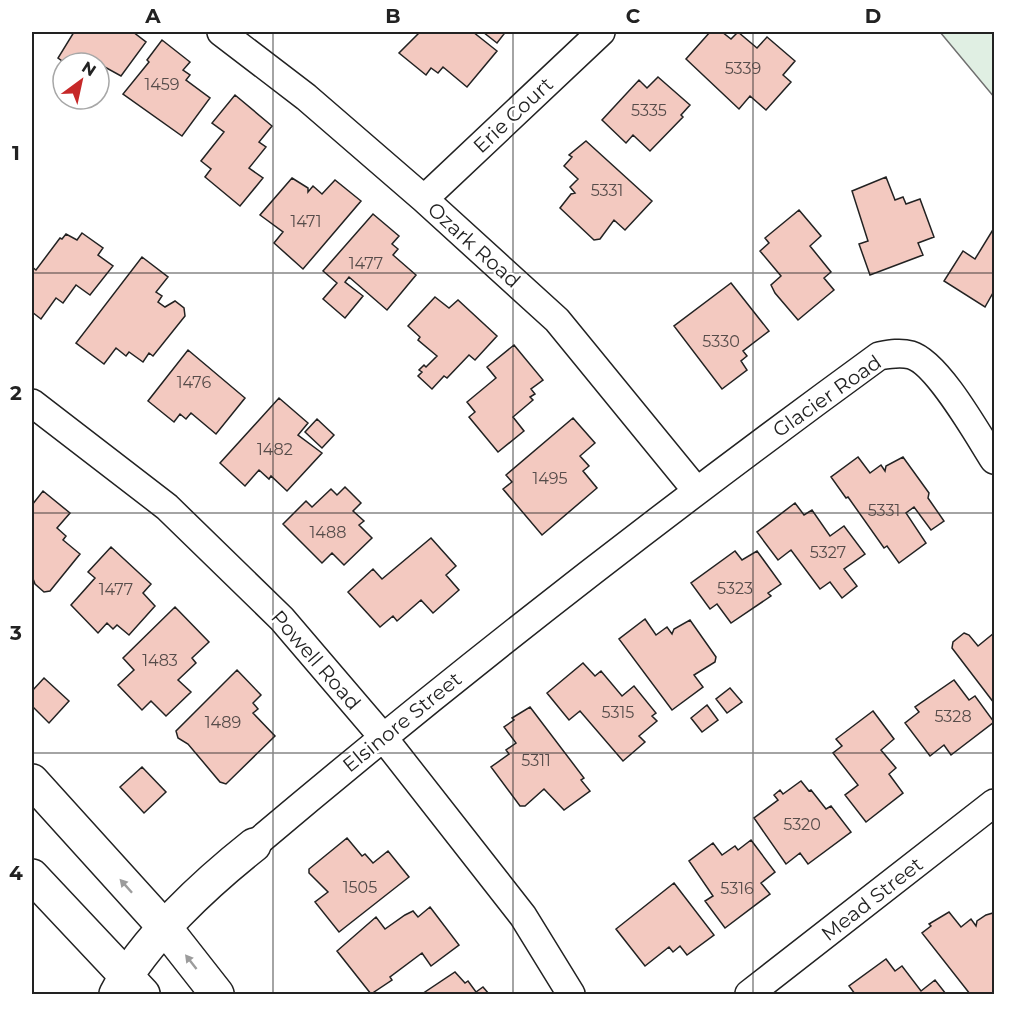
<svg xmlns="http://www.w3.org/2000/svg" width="1026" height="1026" viewBox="0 0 1026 1026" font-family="Montserrat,sans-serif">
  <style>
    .green { fill: #e0efe3; stroke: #6f6f6f; stroke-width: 1.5 }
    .building { fill: #f3c9c0; stroke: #222; stroke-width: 1.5 }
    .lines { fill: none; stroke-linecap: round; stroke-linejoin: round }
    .street-casing { stroke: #222; stroke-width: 30 }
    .secondary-casing { stroke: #222; stroke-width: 36 }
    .primary-casing { stroke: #222; stroke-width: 36 }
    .street { stroke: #fff; stroke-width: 27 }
    .secondary { stroke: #fff; stroke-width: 33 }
    .primary { stroke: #fff; stroke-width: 33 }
    .oneway { fill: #9c9c9c }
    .grid { fill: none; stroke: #222; stroke-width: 1.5; stroke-opacity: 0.55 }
    .labels { text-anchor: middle; stroke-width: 4.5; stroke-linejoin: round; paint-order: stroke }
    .number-label { font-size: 16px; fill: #564c4a }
    .street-label { font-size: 20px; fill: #222; stroke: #fff }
    .neatline { fill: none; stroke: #222; stroke-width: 2 }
    .grid-label { font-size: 20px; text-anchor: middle; font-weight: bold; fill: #222 }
  </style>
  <rect width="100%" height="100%" fill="#fff"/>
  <!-- green -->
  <path class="green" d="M 940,32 L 994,32 L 994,97 Z"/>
  <!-- building -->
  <path class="building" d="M 74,32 L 133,32 L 146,42 L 121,76 L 103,66 L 99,71 L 99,63 L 65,63 L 58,58 Z
    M 420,32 L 473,32 L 497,51 L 467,87 L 443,67 L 438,73 L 431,68 L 426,75 L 399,53 Z
    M 483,32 L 501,32 L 504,34 L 497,43 Z
    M 710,32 L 722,32 L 731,39 L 738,32 L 757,48 L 767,37 L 795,61 L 783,75 L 791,82 L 766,110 L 750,96 L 739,109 L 686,59 Z
    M 162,40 L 190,62 L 183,70 L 190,75 L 186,80 L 210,98 L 182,136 L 123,94 L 149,62 L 147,60 Z
    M 658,77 L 690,105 L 681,115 L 683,117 L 650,151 L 633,135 L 626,143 L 602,120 L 639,80 L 647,88 Z
    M 235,95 L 272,126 L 259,142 L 266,147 L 249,168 L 263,178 L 240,206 L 205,177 L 211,169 L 201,161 L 224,132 L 212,123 Z
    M 586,141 L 652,201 L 625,230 L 614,220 L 600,239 L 594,240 L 560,208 L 571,194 L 575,193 L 570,187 L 578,179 L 564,166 L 572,157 L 569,155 Z
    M 886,177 L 895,200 L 903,197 L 906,204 L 920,199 L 934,237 L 918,243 L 923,255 L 870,275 L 859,244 L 868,241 L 852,191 Z
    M 292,178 L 308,188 L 308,192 L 313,186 L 322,194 L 335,180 L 361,201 L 303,269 L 274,243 L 283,232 L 260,215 Z
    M 799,210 L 821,236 L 810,246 L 831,272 L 824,278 L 834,290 L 798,320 L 775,293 L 771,285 L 781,276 L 760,251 L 769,243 L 765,238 Z
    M 373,214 L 399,236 L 392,244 L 398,249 L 393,255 L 416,275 L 387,310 L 349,277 L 345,282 L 363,296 L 345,318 L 323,299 L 337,283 L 323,271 Z
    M 994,228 L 994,291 L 985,307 L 944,281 L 963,251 L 975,259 Z
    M 82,233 L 103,248 L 98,255 L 113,266 L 90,295 L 76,285 L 63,303 L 56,298 L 41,319 L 32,312 L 32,267 L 36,270 L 60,238 L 62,239 L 66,234 L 77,240 Z
    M 142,257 L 168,277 L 156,292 L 162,296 L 158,302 L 165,307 L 175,301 L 184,308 L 185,316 L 153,356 L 149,353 L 143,362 L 129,352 L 126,356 L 116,348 L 104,364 L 76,343 Z
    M 731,283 L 769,331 L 743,351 L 747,356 L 741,361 L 747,370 L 722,389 L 674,326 Z
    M 435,297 L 449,308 L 458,300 L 497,336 L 475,360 L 469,355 L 447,378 L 444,376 L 432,389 L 418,376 L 422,372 L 419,370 L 424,365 L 426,367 L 437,356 L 418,340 L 420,337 L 408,326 Z
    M 514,345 L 543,380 L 531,389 L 535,394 L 530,397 L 533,400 L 513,417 L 524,431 L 498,452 L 469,417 L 475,412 L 467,402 L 496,378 L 487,367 Z
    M 188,350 L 245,398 L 216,434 L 191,413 L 186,419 L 180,414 L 174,422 L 148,401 Z
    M 279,398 L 308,423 L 298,435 L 322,453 L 287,491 L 271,476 L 269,479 L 259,470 L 245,486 L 220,463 Z
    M 573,418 L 595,443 L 580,456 L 589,466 L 583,471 L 597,488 L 542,535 L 503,489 L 512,482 L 506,475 Z
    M 317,419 L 334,435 L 322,448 L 305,432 Z
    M 858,457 L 870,473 L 881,465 L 885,471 L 886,466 L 903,457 L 929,493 L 928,498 L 944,521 L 931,530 L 914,507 L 906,513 L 926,543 L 899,563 L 887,546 L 884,548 L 848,497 L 846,498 L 831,477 Z
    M 345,487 L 361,503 L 353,511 L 364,521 L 359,525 L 372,538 L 344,565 L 332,553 L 322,563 L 283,524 L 306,501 L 312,507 L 331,489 L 337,495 Z
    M 43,491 L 70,513 L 57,528 L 66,536 L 63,540 L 80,554 L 50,591 L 44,592 L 35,584 L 32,576 L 32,505 Z
    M 795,503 L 804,515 L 812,510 L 830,536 L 844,526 L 865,554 L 844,569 L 857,586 L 842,598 L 830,582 L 820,589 L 791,550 L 778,560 L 757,532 Z
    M 431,538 L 456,566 L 446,575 L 459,590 L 433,613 L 421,600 L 397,621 L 393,616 L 380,627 L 348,592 L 373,569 L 382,579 Z
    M 111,547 L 151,584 L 143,593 L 155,606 L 129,635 L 117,625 L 113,629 L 107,623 L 98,633 L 71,605 L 95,578 L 88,572 Z
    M 735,551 L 742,560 L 757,551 L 781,584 L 768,593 L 771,596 L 731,623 L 717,604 L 710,609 L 691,583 Z
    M 175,607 L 209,642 L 192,658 L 196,663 L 178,680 L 191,692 L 166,716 L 151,701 L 142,710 L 118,685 L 134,670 L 123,658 Z
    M 645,619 L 656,635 L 667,627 L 672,634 L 674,629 L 690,620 L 716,657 L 715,662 L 694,675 L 703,687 L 672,710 L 619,639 Z
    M 964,633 L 969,635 L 978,646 L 994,633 L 994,703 L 952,648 L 953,642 Z
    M 583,663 L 595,676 L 601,671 L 622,696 L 634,686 L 656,713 L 652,716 L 657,721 L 639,736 L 645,742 L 623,761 L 580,711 L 569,720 L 547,693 Z
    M 237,670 L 261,695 L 253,703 L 258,709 L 253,713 L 275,736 L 226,784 L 220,782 L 188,744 L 178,738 L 176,731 Z
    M 44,678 L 69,701 L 49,723 L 32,706 L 32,691 Z
    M 954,680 L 969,700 L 975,696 L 994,722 L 951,755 L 944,745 L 930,756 L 905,723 L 919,712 L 915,707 Z
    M 730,688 L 742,702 L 727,713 L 716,699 Z
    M 707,705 L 718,720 L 702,732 L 691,718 Z
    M 530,707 L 584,778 L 581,780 L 590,791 L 564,810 L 544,789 L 525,806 L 520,806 L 491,767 L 509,754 L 506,750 L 516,743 L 504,727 L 514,720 L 512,718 Z
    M 873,711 L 894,739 L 881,750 L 896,768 L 889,774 L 903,793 L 866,822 L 845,795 L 858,785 L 833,753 L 842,746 L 836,739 Z
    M 142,767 L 166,792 L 144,813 L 120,787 Z
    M 801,781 L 809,791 L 811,790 L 826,809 L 831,806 L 851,832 L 808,864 L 800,853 L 786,864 L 754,818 L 778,800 L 774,795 L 780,790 L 783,794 Z
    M 347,838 L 362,856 L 365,854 L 373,863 L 388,851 L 409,877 L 339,932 L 315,902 L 328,892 L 309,873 L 309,869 Z
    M 751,840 L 775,872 L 761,883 L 770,894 L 725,928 L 705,901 L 713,896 L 689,861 L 713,843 L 722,855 L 735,846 L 738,850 Z
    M 674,883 L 714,935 L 687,955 L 680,946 L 673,952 L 669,947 L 645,966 L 616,929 Z
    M 430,907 L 459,945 L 431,966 L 422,953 L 390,977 L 392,980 L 371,994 L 337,951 L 376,917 L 385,929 L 405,915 L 413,911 L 418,917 Z
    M 949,912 L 961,927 L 971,919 L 976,926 L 977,921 L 986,915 L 993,913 L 994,916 L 994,994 L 970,994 L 922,933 L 931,926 L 929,924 Z
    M 886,959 L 895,971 L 902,966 L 921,991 L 935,980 L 946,994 L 855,994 L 849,986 Z
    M 455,972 L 465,983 L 468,981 L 476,992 L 483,987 L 489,994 L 422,994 Z"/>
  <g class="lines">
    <!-- street casing -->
    <g class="street-casing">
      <path id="street" d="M 221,32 L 306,97 L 424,199 L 557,320 L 696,490
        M 424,199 L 601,32
        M 32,403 L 167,507 L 282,619 L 382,736 L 523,916 L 571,994
        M 254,845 C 456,674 665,512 879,356 C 890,354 900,352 911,355 C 938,363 978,435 994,460
        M 749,994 L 994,803"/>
    </g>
    <!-- secondary casing -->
    <g class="secondary-casing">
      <path id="secondary" d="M 116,994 C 144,940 206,883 254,845"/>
    </g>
    <!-- primary casing -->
    <g class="primary-casing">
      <path id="primary" d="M 32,781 L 166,929 L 217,994
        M 32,876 L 143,994"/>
    </g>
    <!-- street -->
    <use href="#street" class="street"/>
    <!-- secondary -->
    <use href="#secondary" class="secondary"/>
    <!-- primary -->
    <use href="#primary" class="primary"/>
  </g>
  <!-- one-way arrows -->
  <defs><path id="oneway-solid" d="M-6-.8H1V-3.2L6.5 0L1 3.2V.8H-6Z" transform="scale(1.5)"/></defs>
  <g class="oneway">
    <use href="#oneway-solid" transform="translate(126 886) rotate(-132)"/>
    <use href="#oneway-solid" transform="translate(191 962) rotate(-128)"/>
  </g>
  <!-- grid -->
  <path class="grid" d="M 273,32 L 273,994M 513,32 L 513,994M 753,32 L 753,994M 32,273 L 994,273M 32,513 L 994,513M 32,753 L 994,753"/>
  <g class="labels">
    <!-- number labels -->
    <g class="number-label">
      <text x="743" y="74">5339</text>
      <text x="162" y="90">1459</text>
      <text x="649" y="116">5335</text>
      <text x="607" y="196">5331</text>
      <text x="306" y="227">1471</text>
      <text x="366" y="269">1477</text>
      <text x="721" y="347">5330</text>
      <text x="194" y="388">1476</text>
      <text x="275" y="455">1482</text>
      <text x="550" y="484">1495</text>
      <text x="884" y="516">5331</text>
      <text x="328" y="538">1488</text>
      <text x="828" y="558">5327</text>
      <text x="735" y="594">5323</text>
      <text x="116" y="595">1477</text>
      <text x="160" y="666">1483</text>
      <text x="618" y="718">5315</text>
      <text x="953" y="722">5328</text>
      <text x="223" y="728">1489</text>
      <text x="536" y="766">5311</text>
      <text x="802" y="830">5320</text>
      <text x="360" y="893">1505</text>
      <text x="737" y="894">5316</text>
    </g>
    <!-- street labels -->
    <g class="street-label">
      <text transform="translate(513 115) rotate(-43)" y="7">Erie Court</text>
      <text transform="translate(474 245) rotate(42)" y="7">Ozark Road</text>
      <text transform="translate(827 396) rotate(-35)" y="7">Glacier Road</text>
      <text transform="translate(316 660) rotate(49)" y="7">Powell Road</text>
      <text transform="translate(402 722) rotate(-39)" y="7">Elsinore Street</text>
      <text transform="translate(872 899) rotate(-38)" y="7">Mead Street</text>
    </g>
  </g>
  <!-- border -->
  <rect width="1026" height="1026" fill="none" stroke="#ffffff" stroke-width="66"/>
  <!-- north arrow -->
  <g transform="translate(81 81) rotate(33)"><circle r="28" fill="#ffffff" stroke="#a7a7a7" stroke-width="1.5"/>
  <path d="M0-4.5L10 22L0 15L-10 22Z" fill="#c62828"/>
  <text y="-9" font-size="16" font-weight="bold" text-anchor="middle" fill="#222222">N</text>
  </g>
  <rect x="33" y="33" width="960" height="960" class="neatline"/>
  <g class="grid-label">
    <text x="153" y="23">A</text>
    <text x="393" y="23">B</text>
    <text x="633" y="23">C</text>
    <text x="873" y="23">D</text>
    <text x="16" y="160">1</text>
    <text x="16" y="400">2</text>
    <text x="16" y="640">3</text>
    <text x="16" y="880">4</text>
  </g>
</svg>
